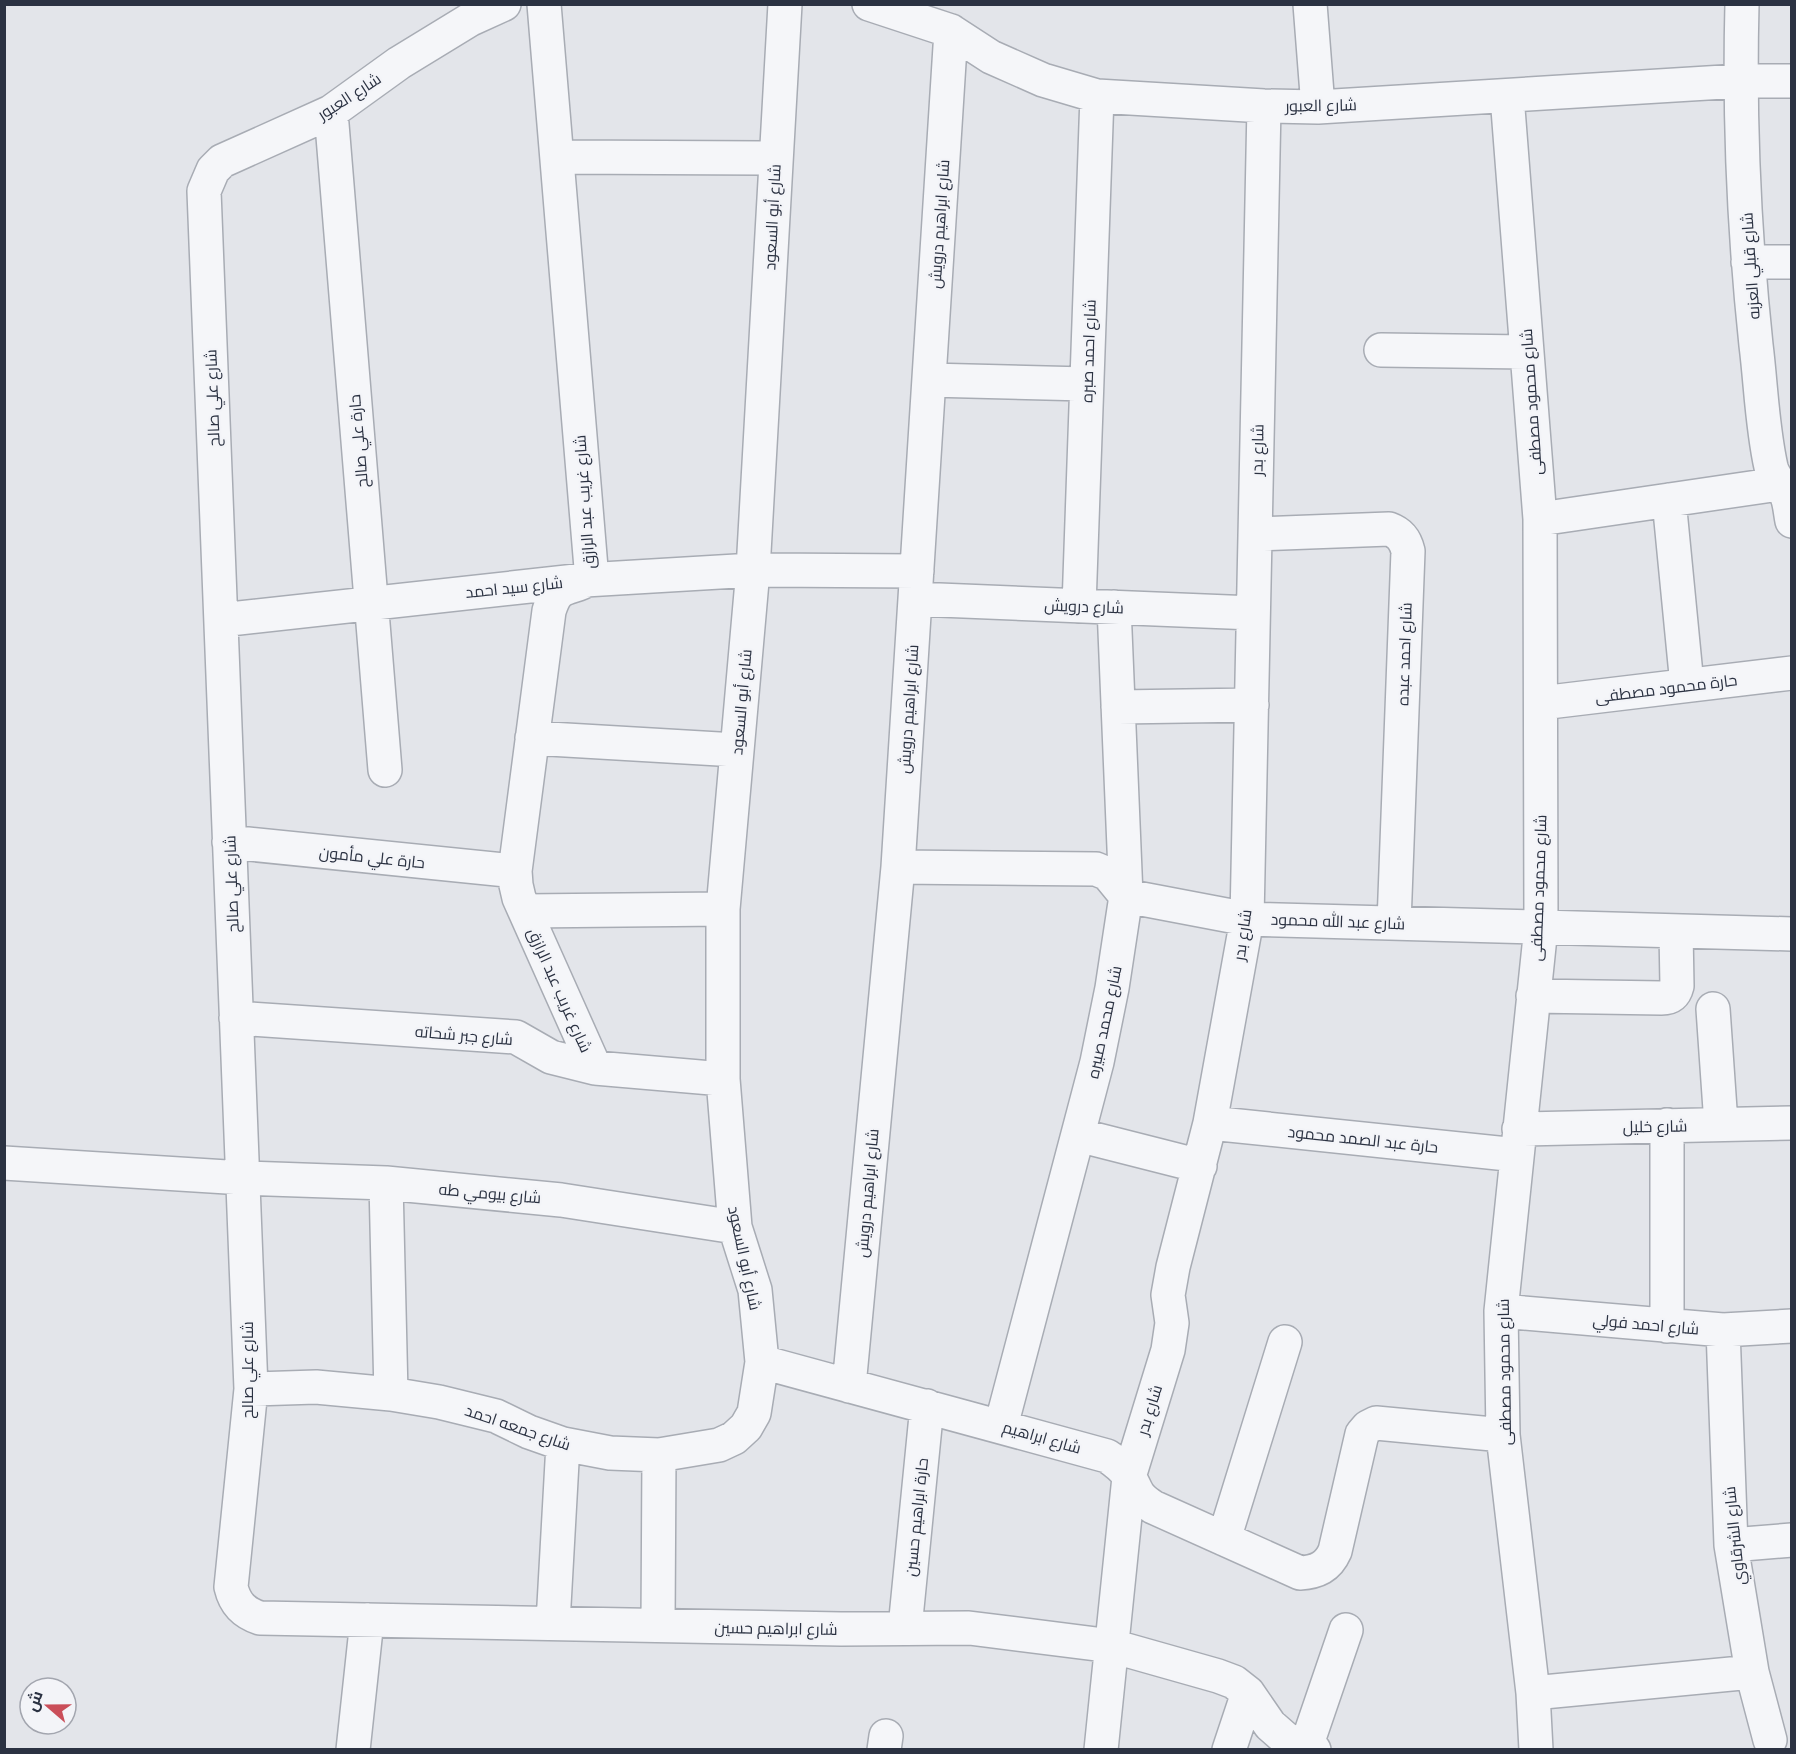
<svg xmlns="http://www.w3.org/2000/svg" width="1796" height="1754" viewBox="0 0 1796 1754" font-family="Figtree,Cairo,sans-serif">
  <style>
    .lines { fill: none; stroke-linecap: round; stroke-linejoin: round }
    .minor-casing { stroke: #a8acb4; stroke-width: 36 }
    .minor { stroke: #f5f6f9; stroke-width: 33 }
    .labels { text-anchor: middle; stroke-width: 4.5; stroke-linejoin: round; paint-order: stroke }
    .street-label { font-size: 16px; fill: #2b3242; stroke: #f3f4f8 }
  </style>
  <rect width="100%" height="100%" fill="#e3e5ea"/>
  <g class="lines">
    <!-- minor casing -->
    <g class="minor-casing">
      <path id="minor" d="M 504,4 L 471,19 L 399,63 L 331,112 L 222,161 L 213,170 L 204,191 L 251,1389 L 231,1587 C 235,1604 244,1613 260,1618 L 841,1629 L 969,1628 L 1112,1646 L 1218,1676 L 1234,1682 L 1248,1693 L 1270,1725 L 1286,1739 L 1314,1750
        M 544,4 L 591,568 C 589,589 570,582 558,593 C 553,598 551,605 549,611 L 515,871 L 516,885 L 519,898 L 595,1068
        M 869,4 L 951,31 L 991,57 L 1043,80 L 1097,96 L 1264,106 L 1318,107 L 1740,81 L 1792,81
        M 1310,4 L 1318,107
        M 1742,4 C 1739,118 1744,232 1756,345 C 1761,385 1762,427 1771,467 C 1774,479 1782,484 1786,494 C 1790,502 1790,512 1792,521
        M 1507,96 L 1540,519 L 1541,927 L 1501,1311 L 1503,1435 L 1533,1693 L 1536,1750
        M 331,112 L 385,770
        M 557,157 L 776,158
        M 1748,262 L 1792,262
        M 1381,350 L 1527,352
        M 929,380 L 1086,384
        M 1669,500 L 1687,685
        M 1540,519 L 1778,484
        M 1255,534 L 1389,529 C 1400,533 1405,539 1408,551 L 1394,923
        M 915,599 L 1253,613
        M 1079,606 L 1097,96
        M 221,620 L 585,580 L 753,570 L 917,571
        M 1541,703 L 1792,673
        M 1118,707 L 1252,705
        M 532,738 L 736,750
        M 229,842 L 515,871
        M 898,867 L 1096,869 L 1108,874 L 1126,896 L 1247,919 L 1792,934
        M 525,911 L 723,909
        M 1533,996 L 1662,998 C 1671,998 1675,994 1677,986 L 1676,931
        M 1713,1009 L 1721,1124
        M 236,1018 L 516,1037 L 551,1057 L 595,1068 L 723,1079
        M 1210,1123 L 1517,1155
        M 1519,1129 L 1792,1123
        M 1078,1135 L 1200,1166
        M 4,1163 L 243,1178 L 386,1183 L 561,1200 L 735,1227
        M 386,1183 L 391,1394
        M 1501,1311 L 1723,1330 L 1792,1326
        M 1667,1326 L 1667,1125
        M 1723,1330 L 1731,1545 L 1752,1672 L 1770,1740
        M 762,1362 L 1107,1456 C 1116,1462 1123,1467 1129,1476 C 1138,1492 1135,1495 1153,1507 L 1300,1573 C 1317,1572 1328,1567 1335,1551 L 1362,1434 L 1368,1427 L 1376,1423 L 1503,1435
        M 849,1386 L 898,867 L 951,31
        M 251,1389 L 316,1387 L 391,1394 L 439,1402 L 496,1416 L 529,1432 L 563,1444 L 610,1453 L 659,1455 L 719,1445 L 734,1438 L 746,1427 L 754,1413 L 762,1362 L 755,1290 L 735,1227 L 723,1079 L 723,909 L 753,570 L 785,4
        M 1001,1426 L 1097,1062 L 1112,988 L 1126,896 L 1114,607
        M 1224,1539 L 1285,1342
        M 1731,1545 L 1792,1540
        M 553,1623 L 563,1444
        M 658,1625 L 659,1455
        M 905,1628 L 927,1406
        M 1533,1693 L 1752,1672
        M 1306,1747 L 1346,1630
        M 353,1750 L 367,1620
        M 884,1750 L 886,1736
        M 1101,1750 L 1129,1477 L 1168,1350 L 1172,1323 L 1168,1295 L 1173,1267 L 1210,1123 L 1247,919 L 1264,106
        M 1229,1750 L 1248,1693"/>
    </g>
    <!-- minor -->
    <use href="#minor" class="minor"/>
  </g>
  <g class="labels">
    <!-- street labels -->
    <g class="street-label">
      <text transform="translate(349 96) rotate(-33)" y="6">شارع العبور</text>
      <text transform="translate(1321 105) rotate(-1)" y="6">شارع العبور</text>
      <text transform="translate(772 217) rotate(-87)" y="6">شارع أبو السعود</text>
      <text transform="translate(939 224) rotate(-86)" y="6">شارع ابراهيم درويش</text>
      <text transform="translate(1750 266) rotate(-94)" y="6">شارع قبلي العزبه</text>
      <text transform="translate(1088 351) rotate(-88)" y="6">شارع احمد صبره</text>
      <text transform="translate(212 398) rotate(-92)" y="6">شارع علي صالح</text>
      <text transform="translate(1531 402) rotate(-94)" y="6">شارع محمود مصطفى</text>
      <text transform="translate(358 441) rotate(-95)" y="6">حارة علي صالح</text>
      <text transform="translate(1257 450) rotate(-89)" y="6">شارع بدر</text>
      <text transform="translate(584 502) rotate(-94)" y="6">شارع غريب عبد الرازق</text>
      <text transform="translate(514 587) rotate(-6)" y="6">شارع سيد احمد</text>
      <text transform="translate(1084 606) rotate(2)" y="6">شارع درويش</text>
      <text transform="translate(1404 654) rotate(-88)" y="6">شارع احمد عبده</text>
      <text transform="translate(1666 688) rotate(-7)" y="6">حارة محمود مصطفى</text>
      <text transform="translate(741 702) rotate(-85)" y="6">شارع أبو السعود</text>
      <text transform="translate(908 709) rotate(-86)" y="6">شارع ابراهيم درويش</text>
      <text transform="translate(372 857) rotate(6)" y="6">حارة علي مأمون</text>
      <text transform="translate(231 884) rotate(-92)" y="6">شارع علي صالح</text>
      <text transform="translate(1538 888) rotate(-88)" y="6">شارع محمود مصطفى</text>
      <text transform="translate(1338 921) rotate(2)" y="6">شارع عبد الله محمود</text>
      <text transform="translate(1242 935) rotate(-82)" y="6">شارع بدر</text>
      <text transform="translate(560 990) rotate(66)" y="6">شارع غريب عبد الرازق</text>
      <text transform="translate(1104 1022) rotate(-78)" y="6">شارع محمد صبيره</text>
      <text transform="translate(464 1035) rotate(5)" y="6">شارع جبر شحاته</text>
      <text transform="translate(1655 1126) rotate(-1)" y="6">شارع خليل</text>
      <text transform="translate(1363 1139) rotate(6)" y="6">حارة عبد الصمد محمود</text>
      <text transform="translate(490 1193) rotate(5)" y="6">شارع بيومي طه</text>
      <text transform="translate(867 1193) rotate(-85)" y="6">شارع ابراهيم درويش</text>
      <text transform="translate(745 1258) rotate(78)" y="6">شارع أبو السعود</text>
      <text transform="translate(1646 1324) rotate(5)" y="6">شارع احمد فولي</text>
      <text transform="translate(247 1370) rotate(-90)" y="6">شارع علي صالح</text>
      <text transform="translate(1504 1372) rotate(-91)" y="6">شارع محمود مصطفى</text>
      <text transform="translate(1149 1410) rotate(-73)" y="6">شارع بدر</text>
      <text transform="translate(518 1427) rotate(19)" y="6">شارع جمعه احمد</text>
      <text transform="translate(1042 1437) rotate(16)" y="6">شارع ابراهيم</text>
      <text transform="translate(916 1517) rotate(-84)" y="6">حارة ابراهيم حسين</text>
      <text transform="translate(1734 1536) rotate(-96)" y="6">شارع الشرقاوي</text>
      <text transform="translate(776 1628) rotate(1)" y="6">شارع ابراهيم حسين</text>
    </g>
  </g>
  <!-- border -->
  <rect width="1796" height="1754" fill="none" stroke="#2b3242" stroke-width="12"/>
  <!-- north arrow -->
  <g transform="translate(48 1706) rotate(290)"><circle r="28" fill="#f3f4f8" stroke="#a3a6af" stroke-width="1.5"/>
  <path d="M0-4.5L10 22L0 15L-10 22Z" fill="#ca4e59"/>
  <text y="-9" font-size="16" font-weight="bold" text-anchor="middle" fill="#2b3242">ش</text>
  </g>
</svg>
